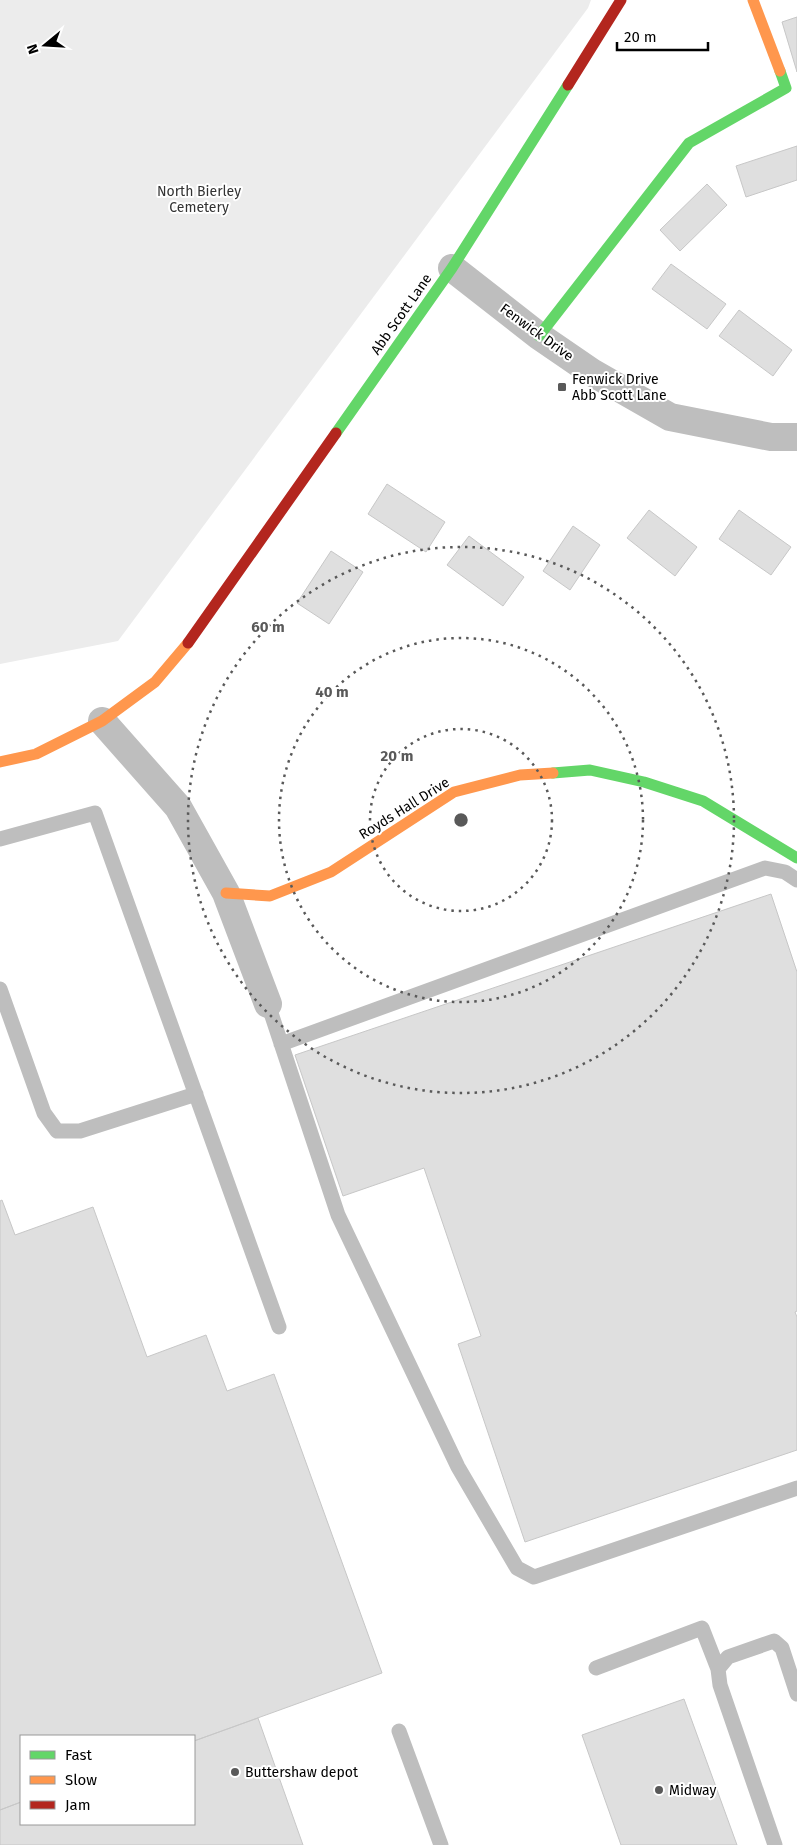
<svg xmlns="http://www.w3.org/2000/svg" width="797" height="1845" viewBox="0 0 797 1845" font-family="'Fira Sans',sans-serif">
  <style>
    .green { fill: #ececec }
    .building { fill: #dfdfdf; stroke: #c7c7c7 }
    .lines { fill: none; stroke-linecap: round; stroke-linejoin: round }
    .lane { stroke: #bebebe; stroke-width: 15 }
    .street { stroke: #bebebe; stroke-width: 28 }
    .fast { stroke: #63d668; stroke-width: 11 }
    .slow { stroke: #ff974d; stroke-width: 11 }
    .jam { stroke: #b3261e; stroke-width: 11 }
    .ring { fill: none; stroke: #595959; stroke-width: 2.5; stroke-dasharray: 2.5 5 }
    .poi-dot { fill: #595959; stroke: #fff; stroke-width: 2 }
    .labels { text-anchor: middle; stroke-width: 4; stroke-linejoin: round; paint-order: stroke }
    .park-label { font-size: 14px; fill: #333; stroke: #fff }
    .street-label { font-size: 14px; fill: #000; stroke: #fff }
    .poi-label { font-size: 14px; fill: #000; stroke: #fff; text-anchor: start }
    .centre { fill: #595959; stroke: #fff; stroke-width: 2.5 }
    .ring-label { font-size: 15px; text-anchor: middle; font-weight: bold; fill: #595959; stroke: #fff; stroke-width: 4; stroke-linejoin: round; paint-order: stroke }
  </style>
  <rect width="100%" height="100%" fill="#fff"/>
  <!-- green -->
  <path class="green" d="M 0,0 L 591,0 L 588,8 L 118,641 L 0,664 Z"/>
  <!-- building -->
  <path class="building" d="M 797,17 L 797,72 L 782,22 Z
    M 797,146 L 797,180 L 746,197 L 736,166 Z
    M 707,184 L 727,205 L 680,251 L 660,230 Z
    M 671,264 L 726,304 L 707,329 L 652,289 Z
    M 739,310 L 792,350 L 773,376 L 719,336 Z
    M 387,484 L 445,522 L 426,552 L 368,514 Z
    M 649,510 L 697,547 L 675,576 L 627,538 Z
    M 739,510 L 791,547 L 771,575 L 719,539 Z
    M 573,526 L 600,545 L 570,590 L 543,571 Z
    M 469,536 L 524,577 L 503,606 L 447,565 Z
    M 331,551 L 363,572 L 329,624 L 297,603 Z
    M 771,894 L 797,972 L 797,1311 L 795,1312 L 797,1317 L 797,1450 L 525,1542 L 458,1344 L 481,1336 L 424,1168 L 343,1196 L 295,1055 Z
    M 2,1200 L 15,1235 L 93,1207 L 147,1357 L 206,1335 L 227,1391 L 274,1374 L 382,1673 L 194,1741 L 194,1736 L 21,1736 L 21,1802 L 0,1810 L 0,1201 Z
    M 684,1699 L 737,1845 L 621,1845 L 582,1735 Z
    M 258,1718 L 303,1845 L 0,1845 L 0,1810 L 21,1802 L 21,1824 L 194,1824 L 194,1741 Z"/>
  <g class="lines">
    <!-- lane -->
    <path class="lane" d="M 0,839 L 95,813 L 279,1327
      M 0,989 L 44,1113 L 57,1131 L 80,1131 L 196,1094
      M 268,1004 L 338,1215 L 458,1467 L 517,1568 L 534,1577 L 797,1488
      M 281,1044 L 765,868 L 785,872 L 797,880
      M 596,1668 L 702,1628 L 718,1669
      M 399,1731 L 441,1845
      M 775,1845 L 720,1685 L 718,1669 L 728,1657 L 774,1641 L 782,1648 L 797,1694"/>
    <!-- street -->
    <path class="street" d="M 452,268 L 539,336 L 593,373 L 670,417 L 771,437 L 797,437
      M 102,721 L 178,807 L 226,893 L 268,1004"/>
    <!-- fast -->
    <path class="fast" d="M 539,336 L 689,143 L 786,88 L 780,71
      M 336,433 L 452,268 L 568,85
      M 553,773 L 590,770 L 644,782 L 703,801 L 797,858"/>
    <!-- slow -->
    <path class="slow" d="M 753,0 L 780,71
      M 0,762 L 36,754 L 102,721 L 155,682 L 188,643
      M 226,893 L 270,896 L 331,872 L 454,792 L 520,775 L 553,773"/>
    <!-- jam -->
    <path class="jam" d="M 568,85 L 621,0
      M 188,643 L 336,433"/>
  </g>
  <!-- distance rings -->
  <g class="ring">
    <circle cx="461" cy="820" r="91"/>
    <circle cx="461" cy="820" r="182"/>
    <circle cx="461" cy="820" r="273"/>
  </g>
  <!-- markers -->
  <g class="poi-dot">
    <rect x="557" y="382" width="10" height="10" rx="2.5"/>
    <circle cx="235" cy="1772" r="5"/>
    <circle cx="659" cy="1790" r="5"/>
  </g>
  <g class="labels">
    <!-- park labels -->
    <g class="park-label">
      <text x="199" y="196">North Bierley<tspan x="199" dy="16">Cemetery</tspan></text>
    </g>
    <!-- street labels -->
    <g class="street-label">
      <text transform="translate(401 314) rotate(-55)" y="5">Abb Scott Lane</text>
      <text transform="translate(537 332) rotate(36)" y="5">Fenwick Drive</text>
      <text transform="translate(404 808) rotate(-32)" y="5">Royds Hall Drive</text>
    </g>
    <!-- poi labels -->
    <g class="poi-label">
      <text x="572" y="384">Fenwick Drive<tspan x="572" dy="16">Abb Scott Lane</tspan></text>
      <text x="245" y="1777">Buttershaw depot</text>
      <text x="669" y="1795">Midway</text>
    </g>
  </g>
  <circle cx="461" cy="820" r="8" class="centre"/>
  <g class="ring-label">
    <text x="268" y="632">60 m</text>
    <text x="332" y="697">40 m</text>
    <text x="397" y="761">20 m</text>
  </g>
  <!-- legend -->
  <rect x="20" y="1735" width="175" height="90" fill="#ffffff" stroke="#999999"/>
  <rect x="30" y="1751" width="25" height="8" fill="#63d668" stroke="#999999"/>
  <text x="65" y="1760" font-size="15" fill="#000000">Fast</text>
  <rect x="30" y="1776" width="25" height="8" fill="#ff974d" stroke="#999999"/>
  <text x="65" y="1785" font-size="15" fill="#000000">Slow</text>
  <rect x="30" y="1801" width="25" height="8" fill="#b3261e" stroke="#999999"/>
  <text x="65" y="1810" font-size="15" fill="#000000">Jam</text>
  <!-- north arrow -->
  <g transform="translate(45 45) rotate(252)" stroke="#ffffff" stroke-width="4" paint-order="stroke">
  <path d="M0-4L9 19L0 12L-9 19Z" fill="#000000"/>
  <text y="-8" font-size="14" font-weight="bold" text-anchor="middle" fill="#000000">N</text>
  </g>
  <!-- scale -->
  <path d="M617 42v8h91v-8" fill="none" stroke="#000000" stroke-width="2.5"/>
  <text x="624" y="42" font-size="15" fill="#000000" stroke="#ffffff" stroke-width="4" paint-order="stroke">20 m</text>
</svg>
